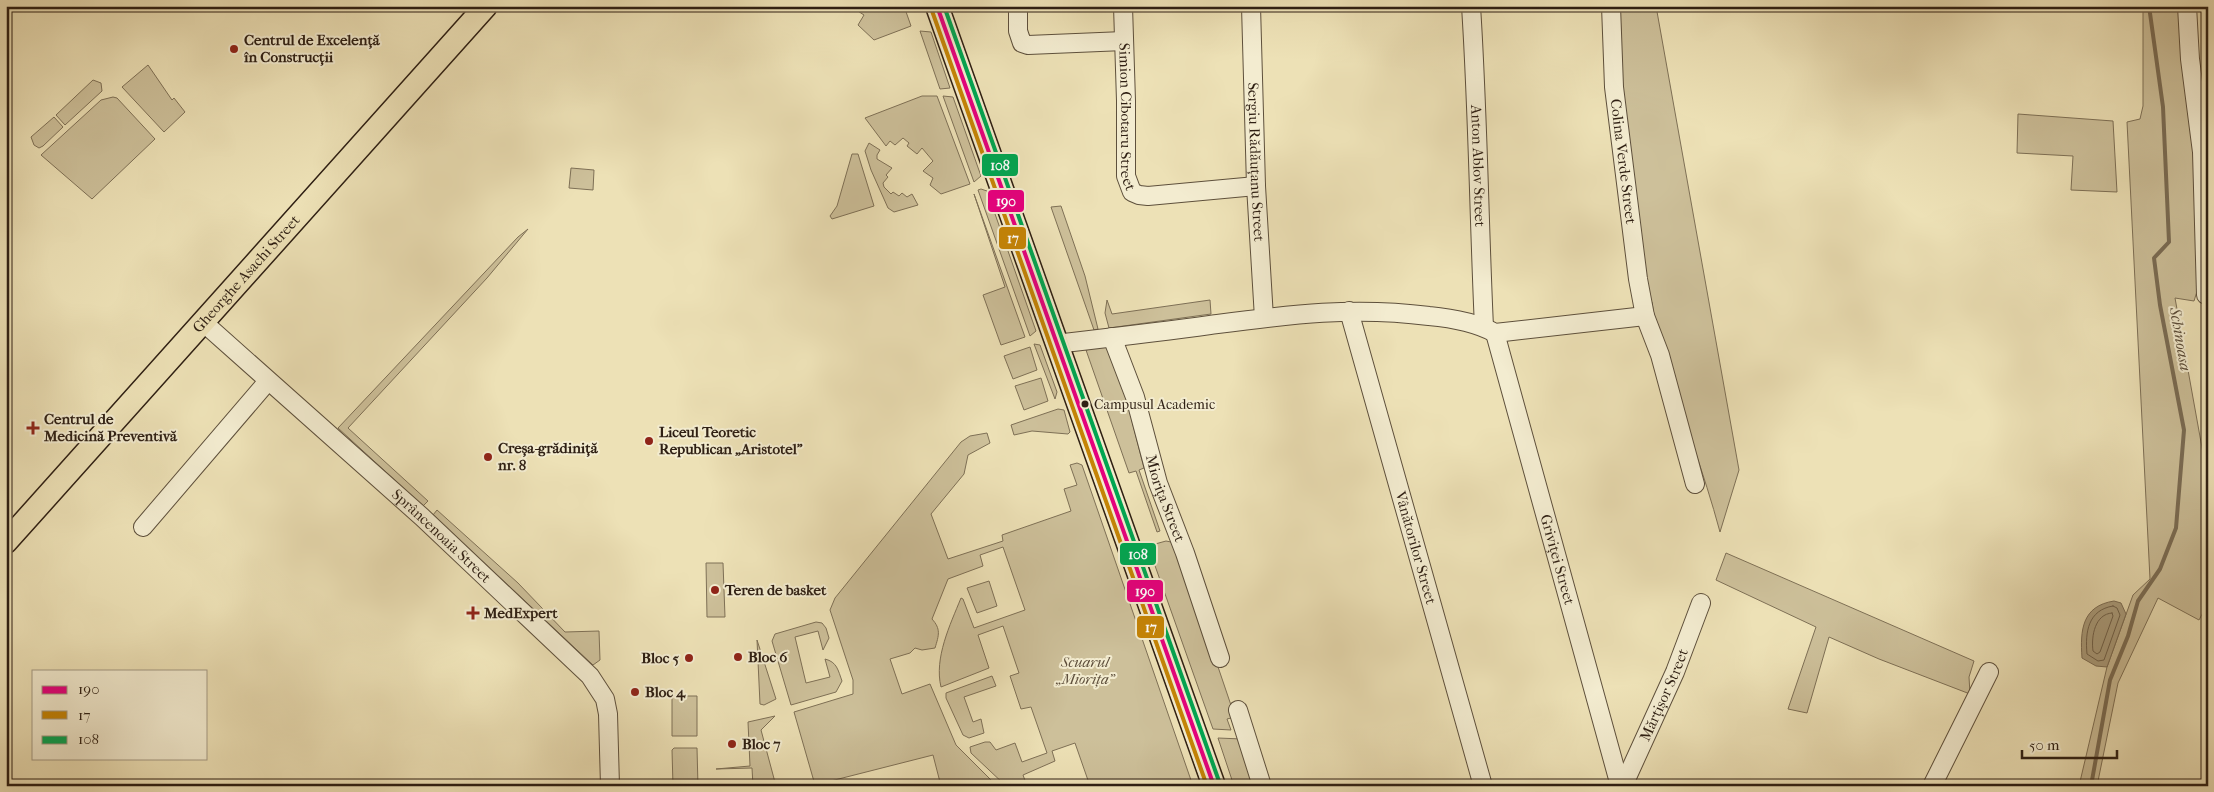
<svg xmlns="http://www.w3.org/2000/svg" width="2214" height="792" viewBox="0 0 2214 792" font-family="'IM FELL French Canon',serif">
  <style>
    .green { fill: #cdc09a; stroke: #7e7056 }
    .water { fill: #ac9f7f; stroke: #7a6c54 }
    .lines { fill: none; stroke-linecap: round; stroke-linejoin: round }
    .shore { stroke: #6d5f49; stroke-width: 1 }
    .stream { stroke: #7a6c54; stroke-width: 4 }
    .minor-casing { stroke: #5e503c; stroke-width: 20 }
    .major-casing { stroke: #2e1f13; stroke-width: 25 }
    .minor { stroke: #f3ecd0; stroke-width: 18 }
    .major { stroke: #ede1b6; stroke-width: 22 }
    .bus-1-casing { stroke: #f3ecd0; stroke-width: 8 }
    .bus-2-casing { stroke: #f3ecd0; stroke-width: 8 }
    .bus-3-casing { stroke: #f3ecd0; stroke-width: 8 }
    .bus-1 { stroke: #e5007d; stroke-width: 4 }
    .bus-2 { stroke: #c58405; stroke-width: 4 }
    .bus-3 { stroke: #00a651; stroke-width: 4 }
    .poi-dot { fill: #8f2418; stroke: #f3ecd0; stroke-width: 2 }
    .bus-dot { fill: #2e1f13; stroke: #f3ecd0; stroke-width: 2 }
    .labels { text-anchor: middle; stroke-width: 4; stroke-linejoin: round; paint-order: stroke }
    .bus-label { font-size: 14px; fill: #2e1f13; stroke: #f3ecd0; text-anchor: start }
    .poi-label { font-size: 15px; font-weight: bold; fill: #2e1f13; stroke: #f3ecd0; text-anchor: start }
    .street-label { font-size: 15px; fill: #2e1f13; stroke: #f3ecd0 }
    .park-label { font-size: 15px; font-style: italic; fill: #5e4f3c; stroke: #f3ecd0 }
    .water-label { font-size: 16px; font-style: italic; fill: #5a4c39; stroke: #f3ecd0 }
    .line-badge { stroke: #f3ecd0; stroke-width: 2 }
    .badge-label { font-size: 14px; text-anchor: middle; font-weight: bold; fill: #fff }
  </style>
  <rect width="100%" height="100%" fill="#ede1b6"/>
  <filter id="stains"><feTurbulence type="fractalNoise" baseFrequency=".004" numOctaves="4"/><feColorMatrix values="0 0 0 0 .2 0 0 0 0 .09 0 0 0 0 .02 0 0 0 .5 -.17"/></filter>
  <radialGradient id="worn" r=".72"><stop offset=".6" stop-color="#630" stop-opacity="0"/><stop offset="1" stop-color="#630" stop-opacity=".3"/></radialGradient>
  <!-- green -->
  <path class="green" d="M 854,6 L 904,6 L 911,26 L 874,40 L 858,25 L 864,15 L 853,8 Z
    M 1620,6 L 1656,6 L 1739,470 L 1720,532 C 1704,472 1681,414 1665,354 C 1660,337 1654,320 1652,302 L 1648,300 L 1623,106 Z
    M 2143,6 L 2182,6 L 2196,147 L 2199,285 L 2194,301 L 2175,298 L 2208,481 L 2208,603 L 2199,620 L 2158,598 L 2118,683 L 2097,786 L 2079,786 L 2107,667 L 2133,595 L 2150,579 L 2127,122 L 2140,119 L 2143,106 Z
    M 920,31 L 931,32 L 950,88 L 940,89 Z
    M 148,65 L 172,100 L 174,98 L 185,112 L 164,132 L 122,87 Z
    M 93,80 L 101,83 L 102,91 L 65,125 L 56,115 Z
    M 922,96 L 937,96 L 970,184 L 941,194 L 930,185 L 933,178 L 923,171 L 933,161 L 922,148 L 917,154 L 907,146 L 909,143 L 903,138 L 895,145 L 890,141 L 886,146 L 865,118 Z
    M 943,96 L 953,97 L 981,176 L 974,182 Z
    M 113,97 L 117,98 L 155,139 L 92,199 L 41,155 L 101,100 Z
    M 2018,114 L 2113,121 L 2117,192 L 2071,190 L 2073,156 L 2017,153 Z
    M 54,117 L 63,127 L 43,146 L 39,148 L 34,145 L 31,137 Z
    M 869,143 L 880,150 L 877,155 L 877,159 L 892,168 L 886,175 L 888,177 L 883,183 L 884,187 L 891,194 L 893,192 L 899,196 L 902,193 L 907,197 L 912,194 L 918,205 L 894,212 L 888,208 L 871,170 L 865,151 Z
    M 852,154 L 858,154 L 874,206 L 832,219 L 830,216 L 837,206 Z
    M 571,168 L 594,170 L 593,190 L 569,188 Z
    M 981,189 L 987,191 L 1036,331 L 1030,336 L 978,190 Z
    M 974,194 L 1025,337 L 1001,345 L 983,295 L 1005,287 Z
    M 1061,206 L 1085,276 L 1098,329 L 1094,330 L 1051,207 Z
    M 528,229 L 487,278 L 348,428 L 428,501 L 423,506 L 338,428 L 518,237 Z
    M 1107,300 L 1112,314 L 1210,300 L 1211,314 L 1109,328 L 1105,313 Z
    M 1034,344 L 1040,345 L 1057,392 L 1055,399 Z
    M 1111,345 L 1135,419 L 1132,421 L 1144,468 L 1139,470 L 1160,531 L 1157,532 L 1136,471 L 1129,473 L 1086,350 Z
    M 1030,347 L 1037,370 L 1013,379 L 1004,356 Z
    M 1041,378 L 1048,401 L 1024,410 L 1015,386 Z
    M 1058,409 L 1064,410 L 1070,432 L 1068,434 L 1032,431 L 1014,435 L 1011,425 Z
    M 987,433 L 990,443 L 968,455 L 964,474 L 931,514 L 948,559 L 1003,541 L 1002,535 L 1071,511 L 1064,489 L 1077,485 L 1070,465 L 1077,463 L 1082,465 L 1193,786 L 1090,786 L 1075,743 L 1052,751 L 1055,761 L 1023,775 L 1027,786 L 1006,786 L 971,753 L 970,747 L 985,742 L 990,742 L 996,750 L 1015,743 L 1022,762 L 1047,753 L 1031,707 L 1021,709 L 1010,676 L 1019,673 L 1003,626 L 978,635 L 989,668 L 941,687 C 934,658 950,625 961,598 L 963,599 L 974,628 L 1025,610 L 1003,547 L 980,555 L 983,566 L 948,579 L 932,619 C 941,629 939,635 935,648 L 922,650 L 915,648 L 910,653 L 890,659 L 902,694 L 930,684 L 956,745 L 997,786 L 941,786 L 933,755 L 815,785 L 794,712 L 853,694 L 853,680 L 830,610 L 835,598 L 961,442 L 970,436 Z
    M 437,510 L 518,583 L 565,632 L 599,631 L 600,660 L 593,665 L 433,515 Z
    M 1166,541 L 1176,543 L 1235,717 L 1227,719 L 1231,730 L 1213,729 L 1148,546 Z
    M 1726,553 L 1974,661 L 1969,677 L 1970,694 L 1879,659 L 1829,637 L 1807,713 L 1788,709 L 1816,627 L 1716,580 Z
    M 706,563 L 723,563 L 725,617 L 707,617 Z
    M 989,581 L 997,606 L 977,613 L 967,588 Z
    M 816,622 L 822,623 L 826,628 L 829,638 L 823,650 L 818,631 L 795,637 L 806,683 L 830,677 L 825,659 C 837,662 838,670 842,681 L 836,692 L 791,705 L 772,641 L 775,634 Z
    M 757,640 L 776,699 L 764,705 L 760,704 Z
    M 992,676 L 996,686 L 964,697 L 973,722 L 981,719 L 984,733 L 969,738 L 963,735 L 946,698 L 946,693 Z
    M 672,696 L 697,696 L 697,736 L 672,736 Z
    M 775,716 L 761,730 L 776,786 L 753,786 L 752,768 L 716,769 L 750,766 L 748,722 Z
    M 1218,738 L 1242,739 L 1257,786 L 1234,786 Z
    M 674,748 L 697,748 L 698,786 L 673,786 L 672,750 Z"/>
  <!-- water -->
  <path class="water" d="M 2114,601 L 2121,603 L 2126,614 L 2107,667 L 2096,666 L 2082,658 C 2080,630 2082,606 2114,601 Z"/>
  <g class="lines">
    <!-- shore -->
    <path class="shore" d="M 2113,606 L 2117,608 L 2120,615 L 2104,660 L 2098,661 L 2087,654 C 2085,632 2088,610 2113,606 Z
      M 2112,613 L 2113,616 L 2100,652 L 2097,654 L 2093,651 C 2091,636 2095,614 2112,613 Z"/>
    <!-- stream -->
    <path class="stream" d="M 2091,786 L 2110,680 L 2128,636 L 2138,601 L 2160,569 L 2176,528 L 2184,430 L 2160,305 L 2154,258 L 2169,242 L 2163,107 L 2149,6"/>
    <!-- minor casing -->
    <g class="minor-casing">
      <g id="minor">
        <path d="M 1018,6 L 1018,31 L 1022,43 L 1028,45 L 1124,41"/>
        <path id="s1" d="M 1123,6 L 1126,101 L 1126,176 L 1132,192 L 1139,195 L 1148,196 L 1256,186"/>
        <path id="s2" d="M 1251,6 L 1256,186 L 1264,318"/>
        <path id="s3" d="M 1471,6 C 1478,113 1479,220 1484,327"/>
        <path id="s4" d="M 1611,6 L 1614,87 L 1638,279 L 1645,316 L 1660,355 L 1695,484"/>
        <path d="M 2187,6 L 2190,59 L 2202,152 L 2206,295"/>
        <path id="s5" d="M 1349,311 L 1483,786"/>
        <path id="s6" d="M 204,323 L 422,517 L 590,676 L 605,699 L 608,714 L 610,786"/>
        <path id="s7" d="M 1495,333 L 1620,786"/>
        <path id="s8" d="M 1112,337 L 1135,397 L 1158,483 L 1185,553 L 1220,658"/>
        <path d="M 1056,344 C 1107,338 1159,332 1210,325 C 1287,315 1351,306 1429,316 C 1451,318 1475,322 1495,333 L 1645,316"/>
        <path d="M 143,527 L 268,381"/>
        <path d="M 1238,710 L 1262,786"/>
        <path id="s9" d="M 1623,786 L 1675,672 L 1701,603"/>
        <path d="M 1932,786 L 1989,672"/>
      </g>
    </g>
    <!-- major casing -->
    <g class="major-casing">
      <g id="major">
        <path d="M 937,6 C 1029,267 1123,526 1214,786"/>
        <path id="s10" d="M 6,542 L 486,6"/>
      </g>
    </g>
    <!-- minor -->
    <use href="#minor" class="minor"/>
    <!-- major -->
    <use href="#major" class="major"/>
    <!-- bus-1 casing -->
    <g class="bus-1-casing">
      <path id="bus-1" d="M 937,6 L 1214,786"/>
    </g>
    <!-- bus-2 casing -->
    <g class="bus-2-casing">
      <path id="bus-2" d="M 931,8 L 1207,786"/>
    </g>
    <!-- bus-3 casing -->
    <g class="bus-3-casing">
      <path id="bus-3" d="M 944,6 L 1220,784"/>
    </g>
    <!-- bus-1 -->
    <use href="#bus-1" class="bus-1"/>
    <!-- bus-2 -->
    <use href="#bus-2" class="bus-2"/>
    <!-- bus-3 -->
    <use href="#bus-3" class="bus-3"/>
  </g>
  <!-- markers -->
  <g class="poi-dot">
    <circle cx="234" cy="49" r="5"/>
    <path d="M30.5 420.5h5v5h5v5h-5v5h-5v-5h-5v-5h5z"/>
    <circle cx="649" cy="441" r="5"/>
    <circle cx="488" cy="457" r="5"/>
    <circle cx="715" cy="590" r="5"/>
    <path d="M470.5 605.5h5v5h5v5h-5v5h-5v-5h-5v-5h5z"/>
    <circle cx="738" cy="657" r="5"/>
    <circle cx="689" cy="658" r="5"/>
    <circle cx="635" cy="692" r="5"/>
    <circle cx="732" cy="744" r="5"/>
  </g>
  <circle class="bus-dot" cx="1085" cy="404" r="4.5"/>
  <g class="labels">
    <!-- bus labels -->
    <g class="bus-label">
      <text x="1094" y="409">Campusul Academic</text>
    </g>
    <!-- poi labels -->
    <g class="poi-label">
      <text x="244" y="45">Centrul de Excelență<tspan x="244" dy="17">în Construcții</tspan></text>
      <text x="44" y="424">Centrul de<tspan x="44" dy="17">Medicină Preventivă</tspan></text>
      <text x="659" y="437">Liceul Teoretic<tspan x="659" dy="17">Republican „Aristotel”</tspan></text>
      <text x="498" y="453">Creșa-grădiniță<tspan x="498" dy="17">nr. 8</tspan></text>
      <text x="725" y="595">Teren de basket</text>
      <text x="484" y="618">MedExpert</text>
      <text x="748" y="662">Bloc 6</text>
      <text x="679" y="663" text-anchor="end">Bloc 5</text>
      <text x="645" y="697">Bloc 4</text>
      <text x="742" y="749">Bloc 7</text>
    </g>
    <!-- street labels -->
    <g class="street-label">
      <text dy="5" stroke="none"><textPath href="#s1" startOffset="111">Simion Cibotaru Street</textPath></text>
      <text dy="5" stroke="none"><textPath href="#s2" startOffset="156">Sergiu Rădăuțanu Street</textPath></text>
      <text dy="5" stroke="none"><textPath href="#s4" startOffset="156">Colina Verde Street</textPath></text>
      <text dy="5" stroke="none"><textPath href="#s3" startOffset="160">Anton Ablov Street</textPath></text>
      <text dy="5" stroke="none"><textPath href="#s10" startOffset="360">Gheorghe Asachi Street</textPath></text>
      <text dy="5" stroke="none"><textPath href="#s8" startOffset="170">Miorița Street</textPath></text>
      <text dy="5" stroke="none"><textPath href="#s6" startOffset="319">Sprâncenoaia Street</textPath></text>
      <text dy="5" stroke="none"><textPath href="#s5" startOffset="246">Vânătorilor Street</textPath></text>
      <text dy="5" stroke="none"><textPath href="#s7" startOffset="235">Griviței Street</textPath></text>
      <text dy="5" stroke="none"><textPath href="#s9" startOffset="100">Mărțișor Street</textPath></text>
    </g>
    <!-- park labels -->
    <g class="park-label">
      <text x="1085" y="667">Scuarul<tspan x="1085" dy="17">„Miorița”</tspan></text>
    </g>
    <!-- water labels -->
    <g class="water-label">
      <text transform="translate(2181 339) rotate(80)" y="6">Schinoasa</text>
    </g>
  </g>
  <g class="line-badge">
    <rect x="981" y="153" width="38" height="24" rx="5" fill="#00a651"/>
    <rect x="987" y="189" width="38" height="24" rx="5" fill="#e5007d"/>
    <rect x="998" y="226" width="29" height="24" rx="5" fill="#c58405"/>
    <rect x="1119" y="542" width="38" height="24" rx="5" fill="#00a651"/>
    <rect x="1126" y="579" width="38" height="24" rx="5" fill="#e5007d"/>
    <rect x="1136" y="615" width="29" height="24" rx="5" fill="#c58405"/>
  </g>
  <g class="badge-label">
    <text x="1000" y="170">108</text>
    <text x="1006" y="206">190</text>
    <text x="1013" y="243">17</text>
    <text x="1138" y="559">108</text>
    <text x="1145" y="596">190</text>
    <text x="1151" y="632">17</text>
  </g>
  <!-- margin -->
  <rect width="2214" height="792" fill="none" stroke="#ede1b6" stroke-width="25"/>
  <rect x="8" y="8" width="2199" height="777" fill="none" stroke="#2e1f13" stroke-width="2.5"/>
  <rect x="12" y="12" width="2189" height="767" fill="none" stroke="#2e1f13"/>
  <!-- legend -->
  <rect x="32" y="670" width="175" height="90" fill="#f3ecd0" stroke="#a49a84"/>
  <rect x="42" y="686" width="25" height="8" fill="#e5007d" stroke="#a49a84"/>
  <text x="78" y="694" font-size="15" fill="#2e1f13">190</text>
  <rect x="42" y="711" width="25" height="8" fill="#c58405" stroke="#a49a84"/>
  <text x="78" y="720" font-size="15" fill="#2e1f13">17</text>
  <rect x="42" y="736" width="25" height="8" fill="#00a651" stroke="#a49a84"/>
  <text x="78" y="744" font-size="15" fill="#2e1f13">108</text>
  <!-- scale -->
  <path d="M2022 750v8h95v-8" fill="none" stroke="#2e1f13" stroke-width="2.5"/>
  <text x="2029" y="750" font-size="15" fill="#2e1f13" stroke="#f3ecd0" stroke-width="4" paint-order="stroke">50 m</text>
  <rect width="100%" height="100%" filter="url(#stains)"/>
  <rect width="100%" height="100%" fill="url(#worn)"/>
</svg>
